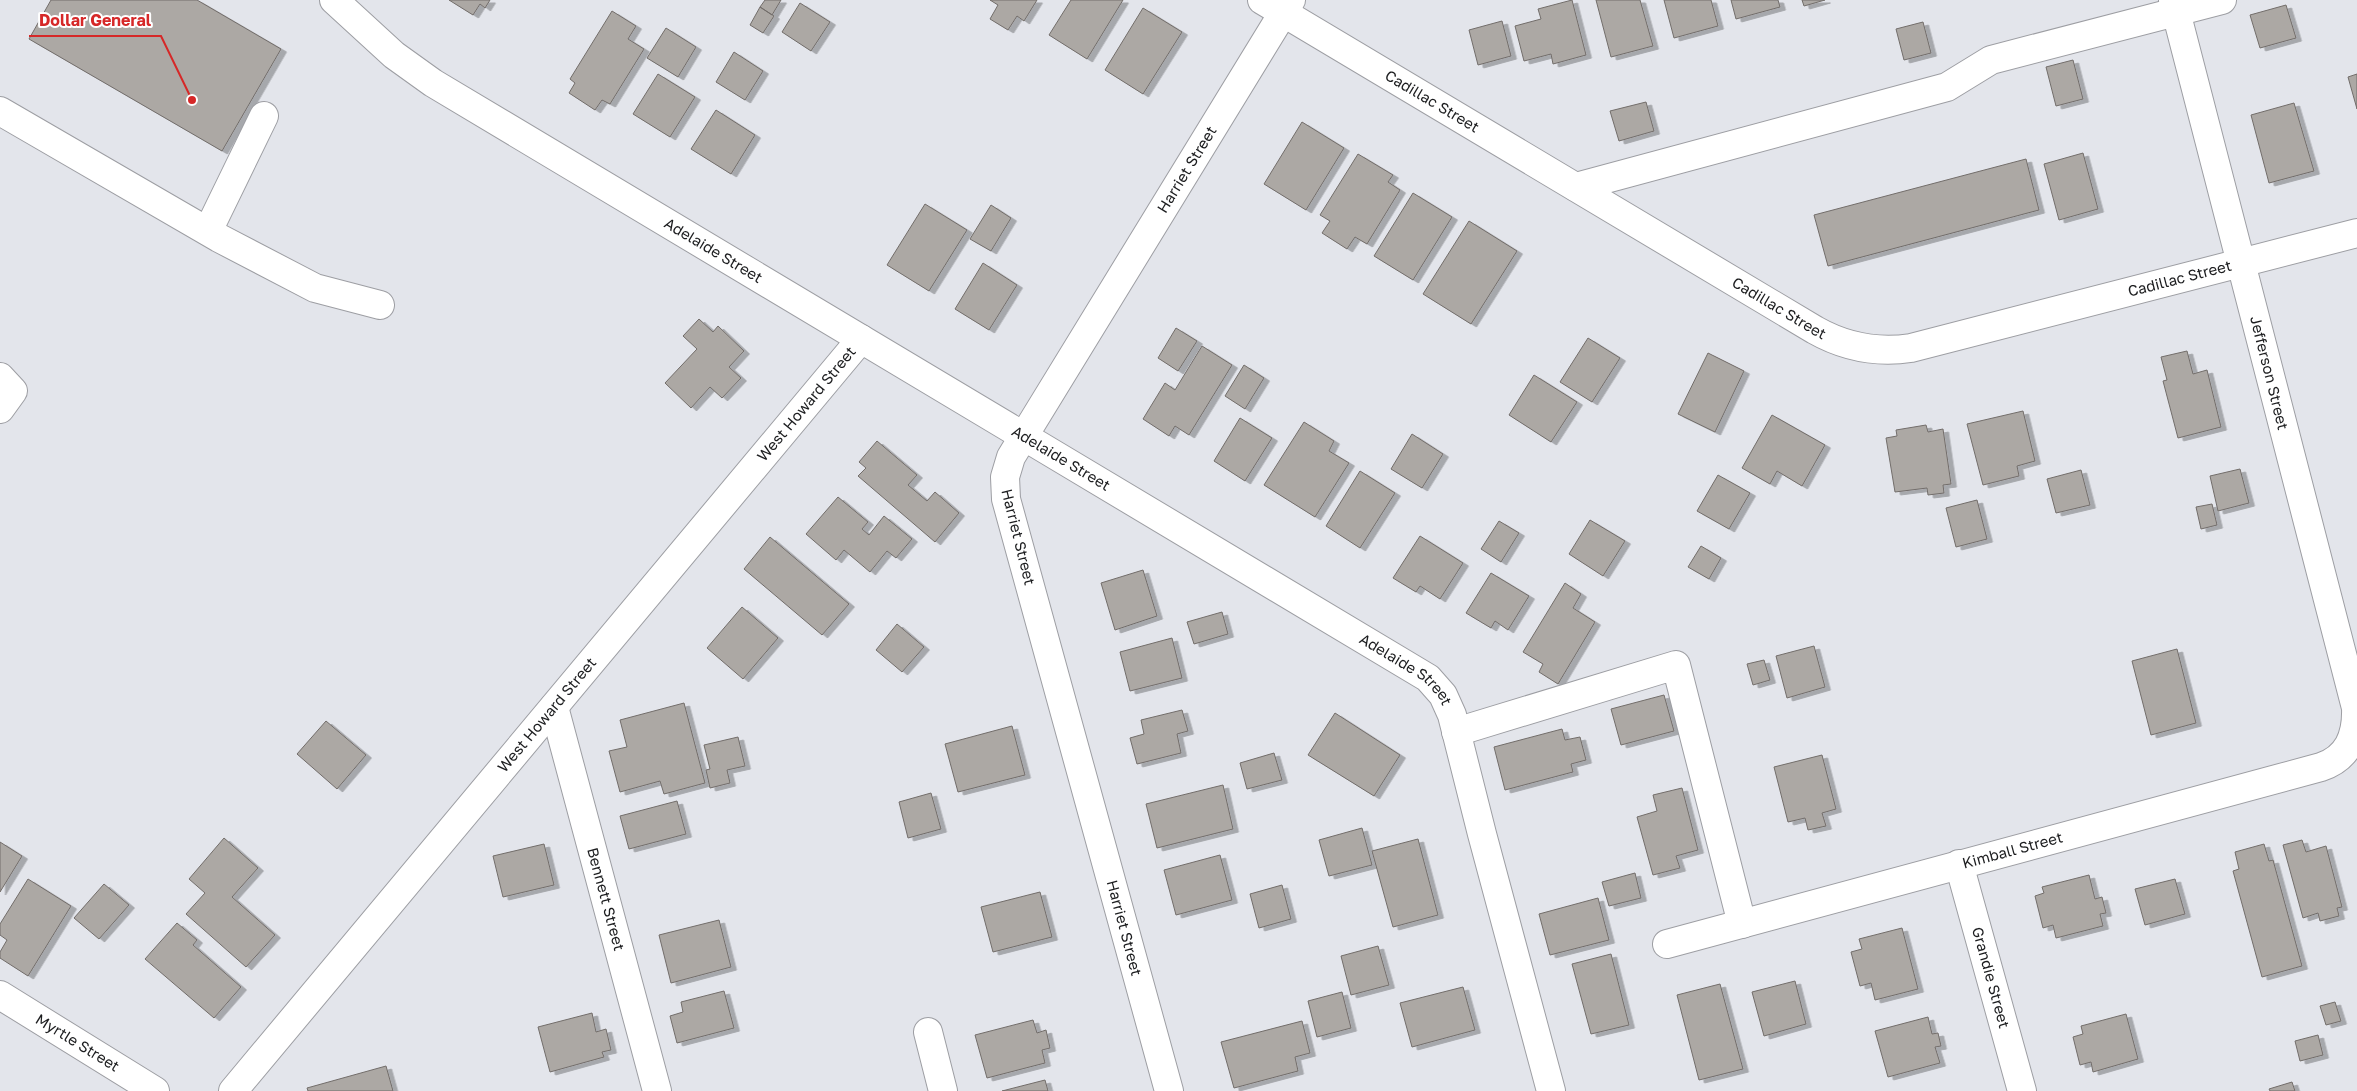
<svg xmlns="http://www.w3.org/2000/svg" width="2357" height="1091" viewBox="0 0 2357 1091" font-family="'Golos Text',sans-serif">
  <style>
    .building { fill: #aca8a4; stroke: #726d6a; filter: url(#shadow) }
    .lines { fill: none; stroke-linecap: round; stroke-linejoin: round }
    .minor-casing { stroke: #9d9ea3; stroke-width: 30 }
    .minor { stroke: #fff; stroke-width: 28 }
    .labels { text-anchor: middle; stroke-width: 4; stroke-linejoin: round; paint-order: stroke }
    .street-label { font-size: 15px; fill: #1c1d1f; stroke: #fff }
    .leader { fill: none; stroke: #d62828; stroke-width: 2 }
    .callout-dot { fill: #d62828; stroke: #fff; stroke-width: 2 }
    .callout-label { font-size: 16px; text-anchor: middle; font-weight: bold; fill: #d62828; stroke: #fff; stroke-width: 4; stroke-linejoin: round; paint-order: stroke }
  </style>
  <defs>
    <filter id="shadow"><feDropShadow dx="5.5" dy="3" stdDeviation="0" flood-color="#0004"/></filter>
  </defs>
  <rect width="100%" height="100%" fill="#e3e5eb"/>
  <!-- building -->
  <path class="building" d="M 51,0 L 197,0 L 281,49 L 222,151 L 29,39 Z
    M 449,0 L 490,0 L 485,8 L 480,4 L 473,15 Z
    M 765,0 L 781,0 L 772,15 L 760,7 Z
    M 990,0 L 1037,0 L 1024,21 L 1017,16 L 1008,30 L 990,19 L 998,5 Z
    M 1071,0 L 1123,0 L 1087,59 L 1049,35 Z
    M 1572,0 L 1586,55 L 1553,64 L 1551,54 L 1524,61 L 1515,26 L 1541,19 L 1538,9 Z
    M 1596,0 L 1640,0 L 1653,46 L 1611,57 Z
    M 1664,0 L 1711,0 L 1718,26 L 1674,38 Z
    M 1731,0 L 1778,0 L 1780,7 L 1736,19 Z
    M 1802,0 L 1825,0 L 1804,6 Z
    M 800,3 L 830,22 L 811,51 L 782,32 Z
    M 2286,5 L 2296,38 L 2260,48 L 2250,15 Z
    M 760,7 L 774,16 L 763,33 L 750,25 Z
    M 1143,8 L 1182,32 L 1143,94 L 1105,70 Z
    M 612,11 L 636,26 L 628,39 L 644,49 L 610,104 L 602,100 L 595,110 L 569,93 L 575,83 L 570,79 Z
    M 1502,21 L 1511,56 L 1478,65 L 1469,30 Z
    M 1923,22 L 1931,53 L 1904,60 L 1896,29 Z
    M 666,28 L 696,47 L 678,77 L 647,58 Z
    M 734,52 L 763,71 L 745,100 L 716,82 Z
    M 2073,60 L 2083,99 L 2056,106 L 2046,67 Z
    M 658,74 L 695,97 L 670,137 L 633,114 Z
    M 2357,74 L 2357,109 L 2348,77 Z
    M 1646,102 L 1654,131 L 1619,141 L 1610,111 Z
    M 2294,103 L 2314,171 L 2269,183 L 2251,115 Z
    M 716,110 L 755,135 L 731,174 L 691,149 Z
    M 1302,122 L 1344,148 L 1306,210 L 1264,184 Z
    M 2083,153 L 2098,209 L 2059,220 L 2044,164 Z
    M 1358,154 L 1393,175 L 1388,182 L 1400,190 L 1367,244 L 1355,237 L 1347,249 L 1322,233 L 1330,221 L 1320,215 Z
    M 2026,159 L 2039,210 L 1828,266 L 1814,215 Z
    M 1413,193 L 1452,217 L 1413,280 L 1374,256 Z
    M 925,204 L 967,230 L 929,291 L 887,265 Z
    M 991,205 L 1011,218 L 991,251 L 970,239 Z
    M 1469,221 L 1517,251 L 1471,324 L 1423,294 Z
    M 983,263 L 1017,285 L 989,330 L 955,309 Z
    M 699,319 L 713,332 L 718,326 L 744,351 L 729,367 L 741,378 L 722,398 L 710,387 L 691,408 L 665,383 L 697,349 L 683,336 Z
    M 1176,328 L 1197,341 L 1178,371 L 1158,358 Z
    M 1588,338 L 1620,358 L 1592,402 L 1560,382 Z
    M 1202,346 L 1232,365 L 1189,435 L 1175,426 L 1169,436 L 1143,419 L 1165,383 L 1175,390 Z
    M 2187,351 L 2193,374 L 2207,370 L 2221,427 L 2178,438 L 2163,381 L 2167,380 L 2161,357 Z
    M 1708,353 L 1744,371 L 1715,432 L 1678,414 Z
    M 1244,365 L 1264,378 L 1245,409 L 1225,396 Z
    M 1534,375 L 1577,402 L 1551,442 L 1509,415 Z
    M 2023,411 L 2035,461 L 2017,466 L 2019,476 L 1983,485 L 1967,424 Z
    M 1772,415 L 1825,445 L 1802,486 L 1777,471 L 1770,484 L 1742,468 Z
    M 1240,418 L 1272,438 L 1245,481 L 1214,461 Z
    M 1304,422 L 1334,441 L 1329,451 L 1349,463 L 1315,517 L 1264,485 Z
    M 1926,425 L 1928,432 L 1943,429 L 1951,484 L 1943,485 L 1944,493 L 1928,495 L 1927,488 L 1895,492 L 1886,438 L 1897,436 L 1896,430 Z
    M 1412,434 L 1443,454 L 1422,488 L 1391,469 Z
    M 877,441 L 917,475 L 908,485 L 927,501 L 935,492 L 959,513 L 935,542 L 858,476 L 866,468 L 859,462 Z
    M 2240,469 L 2249,503 L 2218,511 L 2210,476 Z
    M 2081,470 L 2090,505 L 2056,513 L 2047,479 Z
    M 1360,471 L 1395,493 L 1360,548 L 1326,526 Z
    M 1718,475 L 1750,493 L 1729,529 L 1697,511 Z
    M 838,497 L 868,522 L 862,529 L 869,535 L 884,516 L 912,539 L 896,558 L 887,551 L 870,572 L 844,550 L 836,560 L 806,534 Z
    M 1977,500 L 1987,539 L 1956,547 L 1946,508 Z
    M 2212,504 L 2217,525 L 2201,529 L 2196,507 Z
    M 1590,520 L 1625,541 L 1603,576 L 1569,554 Z
    M 1499,521 L 1519,533 L 1501,562 L 1481,549 Z
    M 1420,536 L 1463,563 L 1440,599 L 1420,586 L 1416,592 L 1393,578 Z
    M 770,537 L 849,604 L 822,635 L 744,569 Z
    M 1701,546 L 1721,558 L 1709,579 L 1688,567 Z
    M 1143,570 L 1157,616 L 1115,630 L 1101,583 Z
    M 1491,573 L 1529,596 L 1508,630 L 1495,621 L 1491,628 L 1466,613 Z
    M 1565,583 L 1581,594 L 1573,608 L 1595,622 L 1558,684 L 1539,672 L 1543,664 L 1523,652 Z
    M 742,607 L 778,638 L 743,679 L 707,648 Z
    M 1222,612 L 1228,634 L 1194,644 L 1187,622 Z
    M 897,624 L 924,647 L 902,672 L 876,650 Z
    M 1172,638 L 1182,678 L 1130,691 L 1120,652 Z
    M 1814,646 L 1825,687 L 1787,698 L 1776,656 Z
    M 2177,649 L 2196,723 L 2151,735 L 2132,661 Z
    M 1764,660 L 1770,680 L 1753,685 L 1747,664 Z
    M 1664,695 L 1674,731 L 1621,745 L 1611,709 Z
    M 684,703 L 705,783 L 664,794 L 660,781 L 620,792 L 609,751 L 627,747 L 620,720 Z
    M 1182,710 L 1188,731 L 1177,734 L 1181,753 L 1137,764 L 1130,738 L 1144,734 L 1141,720 Z
    M 1335,713 L 1400,755 L 1374,796 L 1308,755 Z
    M 326,721 L 366,755 L 337,789 L 297,754 Z
    M 1012,726 L 1025,775 L 958,792 L 945,744 Z
    M 1562,729 L 1565,740 L 1580,737 L 1586,760 L 1571,764 L 1573,772 L 1505,790 L 1494,747 Z
    M 738,737 L 745,766 L 727,770 L 730,783 L 710,788 L 706,770 L 710,769 L 704,745 Z
    M 1274,753 L 1282,780 L 1247,789 L 1240,763 Z
    M 1822,755 L 1836,809 L 1822,813 L 1826,826 L 1808,830 L 1805,818 L 1788,822 L 1774,767 Z
    M 1223,785 L 1233,829 L 1157,848 L 1146,804 Z
    M 1682,788 L 1698,850 L 1676,856 L 1680,868 L 1653,875 L 1637,817 L 1657,811 L 1653,795 Z
    M 931,793 L 941,829 L 908,838 L 899,802 Z
    M 677,801 L 686,834 L 629,849 L 620,816 Z
    M 1362,828 L 1372,865 L 1329,876 L 1319,840 Z
    M 224,838 L 258,868 L 232,897 L 275,935 L 246,967 L 186,914 L 205,893 L 189,879 Z
    M 1418,839 L 1438,915 L 1393,927 L 1372,851 Z
    M 2302,840 L 2306,852 L 2326,846 L 2342,907 L 2337,908 L 2339,916 L 2320,921 L 2318,913 L 2303,918 L 2283,845 Z
    M 0,842 L 22,856 L 0,892 Z
    M 544,844 L 554,885 L 503,897 L 493,856 Z
    M 2264,844 L 2269,861 L 2273,860 L 2302,966 L 2262,977 L 2233,871 L 2239,869 L 2235,852 Z
    M 1220,855 L 1232,900 L 1176,915 L 1164,870 Z
    M 1635,873 L 1641,898 L 1609,906 L 1602,882 Z
    M 2089,875 L 2095,899 L 2102,897 L 2106,913 L 2100,914 L 2103,926 L 2056,938 L 2053,925 L 2043,928 L 2035,896 L 2044,893 L 2042,887 Z
    M 28,879 L 71,906 L 28,976 L 0,958 L 0,952 L 7,940 L 0,935 L 0,924 Z
    M 2175,879 L 2185,914 L 2145,925 L 2135,889 Z
    M 104,884 L 129,905 L 99,939 L 74,918 Z
    M 1282,885 L 1291,919 L 1259,928 L 1250,894 Z
    M 1040,892 L 1052,937 L 993,952 L 981,907 Z
    M 1598,898 L 1609,940 L 1550,955 L 1539,914 Z
    M 719,920 L 731,967 L 671,983 L 659,935 Z
    M 177,923 L 197,940 L 193,945 L 241,987 L 214,1018 L 145,959 Z
    M 1902,928 L 1918,989 L 1875,1000 L 1871,983 L 1860,986 L 1851,952 L 1862,949 L 1859,939 Z
    M 1378,946 L 1389,985 L 1351,995 L 1341,956 Z
    M 1611,954 L 1629,1025 L 1591,1034 L 1572,964 Z
    M 1795,981 L 1806,1024 L 1764,1036 L 1752,992 Z
    M 1720,984 L 1743,1069 L 1699,1080 L 1677,995 Z
    M 1463,987 L 1475,1030 L 1412,1047 L 1400,1003 Z
    M 724,991 L 734,1028 L 677,1043 L 670,1016 L 683,1012 L 681,1002 Z
    M 1342,992 L 1351,1028 L 1317,1037 L 1308,1001 Z
    M 2335,1002 L 2341,1021 L 2326,1025 L 2320,1006 Z
    M 592,1013 L 596,1032 L 606,1029 L 611,1050 L 602,1052 L 604,1057 L 550,1072 L 538,1027 Z
    M 2126,1014 L 2138,1059 L 2093,1072 L 2091,1062 L 2080,1065 L 2073,1037 L 2083,1034 L 2081,1026 Z
    M 1928,1017 L 1932,1034 L 1938,1033 L 1941,1046 L 1935,1047 L 1940,1063 L 1888,1077 L 1875,1031 Z
    M 1033,1020 L 1037,1033 L 1046,1030 L 1050,1048 L 1042,1050 L 1045,1063 L 987,1078 L 975,1035 Z
    M 1302,1021 L 1310,1053 L 1295,1057 L 1298,1071 L 1234,1088 L 1221,1042 Z
    M 2318,1035 L 2323,1055 L 2300,1061 L 2295,1041 Z
    M 386,1066 L 393,1091 L 308,1091 L 307,1088 Z
    M 1045,1080 L 1048,1091 L 1002,1091 Z
    M 2292,1082 L 2295,1091 L 2270,1091 L 2269,1089 Z"/>
  <g class="lines">
    <!-- minor casing -->
    <g class="minor-casing">
      <g id="minor">
        <path id="s1" d="M 334,0 L 394,55 L 433,83 L 1428,678 L 1443,695 L 1452,715 L 1482,834 L 1551,1091"/>
        <path id="s2" d="M 1262,0 L 1815,330 C 1845,347 1877,353 1911,348 L 2357,233"/>
        <path d="M 0,111 L 219,238 L 315,288 L 380,305"/>
        <path d="M 1576,187 L 1947,87 L 1991,60 L 2222,0"/>
        <path d="M 208,231 L 264,116"/>
        <path d="M 0,377 L 13,391 L 0,409"/>
        <path id="s3" d="M 554,707 L 657,1091"/>
        <path d="M 1456,732 L 1676,665 L 1742,924"/>
        <path id="s4" d="M 1959,864 L 2022,1091"/>
        <path id="s5" d="M 1667,944 L 2321,767 C 2348,758 2357,736 2356,708 L 2173,0"/>
        <path id="s6" d="M 0,995 L 155,1091"/>
        <path d="M 928,1032 L 943,1091"/>
        <path id="s7" d="M 233,1091 L 861,339"/>
        <path id="s8" d="M 1169,1091 L 1006,499 L 1005,477 L 1011,457 L 1291,0"/>
      </g>
    </g>
    <!-- minor -->
    <use href="#minor" class="minor"/>
  </g>
  <g class="labels">
    <!-- street labels -->
    <g class="street-label">
      <text dy="5" stroke="none"><textPath href="#s2" startOffset="198">Cadillac Street</textPath></text>
      <text dy="5" stroke="none"><textPath href="#s8" startOffset="994">Harriet Street</textPath></text>
      <text dy="5" stroke="none"><textPath href="#s1" startOffset="456">Adelaide Street</textPath></text>
      <text dy="5" stroke="none"><textPath href="#s2" startOffset="1021">Cadillac Street</textPath></text>
      <text dy="5" stroke="none"><textPath href="#s2" startOffset="602">Cadillac Street</textPath></text>
      <text transform="translate(2269 373) rotate(76)" y="5">Jefferson Street</text>
      <text dy="5" stroke="none"><textPath href="#s7" startOffset="895">West Howard Street</textPath></text>
      <text dy="5" stroke="none"><textPath href="#s1" startOffset="861">Adelaide Street</textPath></text>
      <text transform="translate(1018 537) rotate(76)" y="5">Harriet Street</text>
      <text dy="5" stroke="none"><textPath href="#s1" startOffset="1266">Adelaide Street</textPath></text>
      <text dy="5" stroke="none"><textPath href="#s7" startOffset="490">West Howard Street</textPath></text>
      <text dy="5" stroke="none"><textPath href="#s5" startOffset="358">Kimball Street</textPath></text>
      <text dy="5" stroke="none"><textPath href="#s3" startOffset="199">Bennett Street</textPath></text>
      <text transform="translate(1124 928) rotate(75)" y="5">Harriet Street</text>
      <text dy="5" stroke="none"><textPath href="#s4" startOffset="118">Grandie Street</textPath></text>
      <text dy="5" stroke="none"><textPath href="#s6" startOffset="91">Myrtle Street</textPath></text>
    </g>
  </g>
  <!-- callouts -->
  <path class="leader" d="M192 100L161 36H29"/>
  <circle class="callout-dot" cx="192" cy="100" r="5"/>
  <g class="callout-label">
    <text x="95" y="26">Dollar General</text>
  </g>
</svg>
